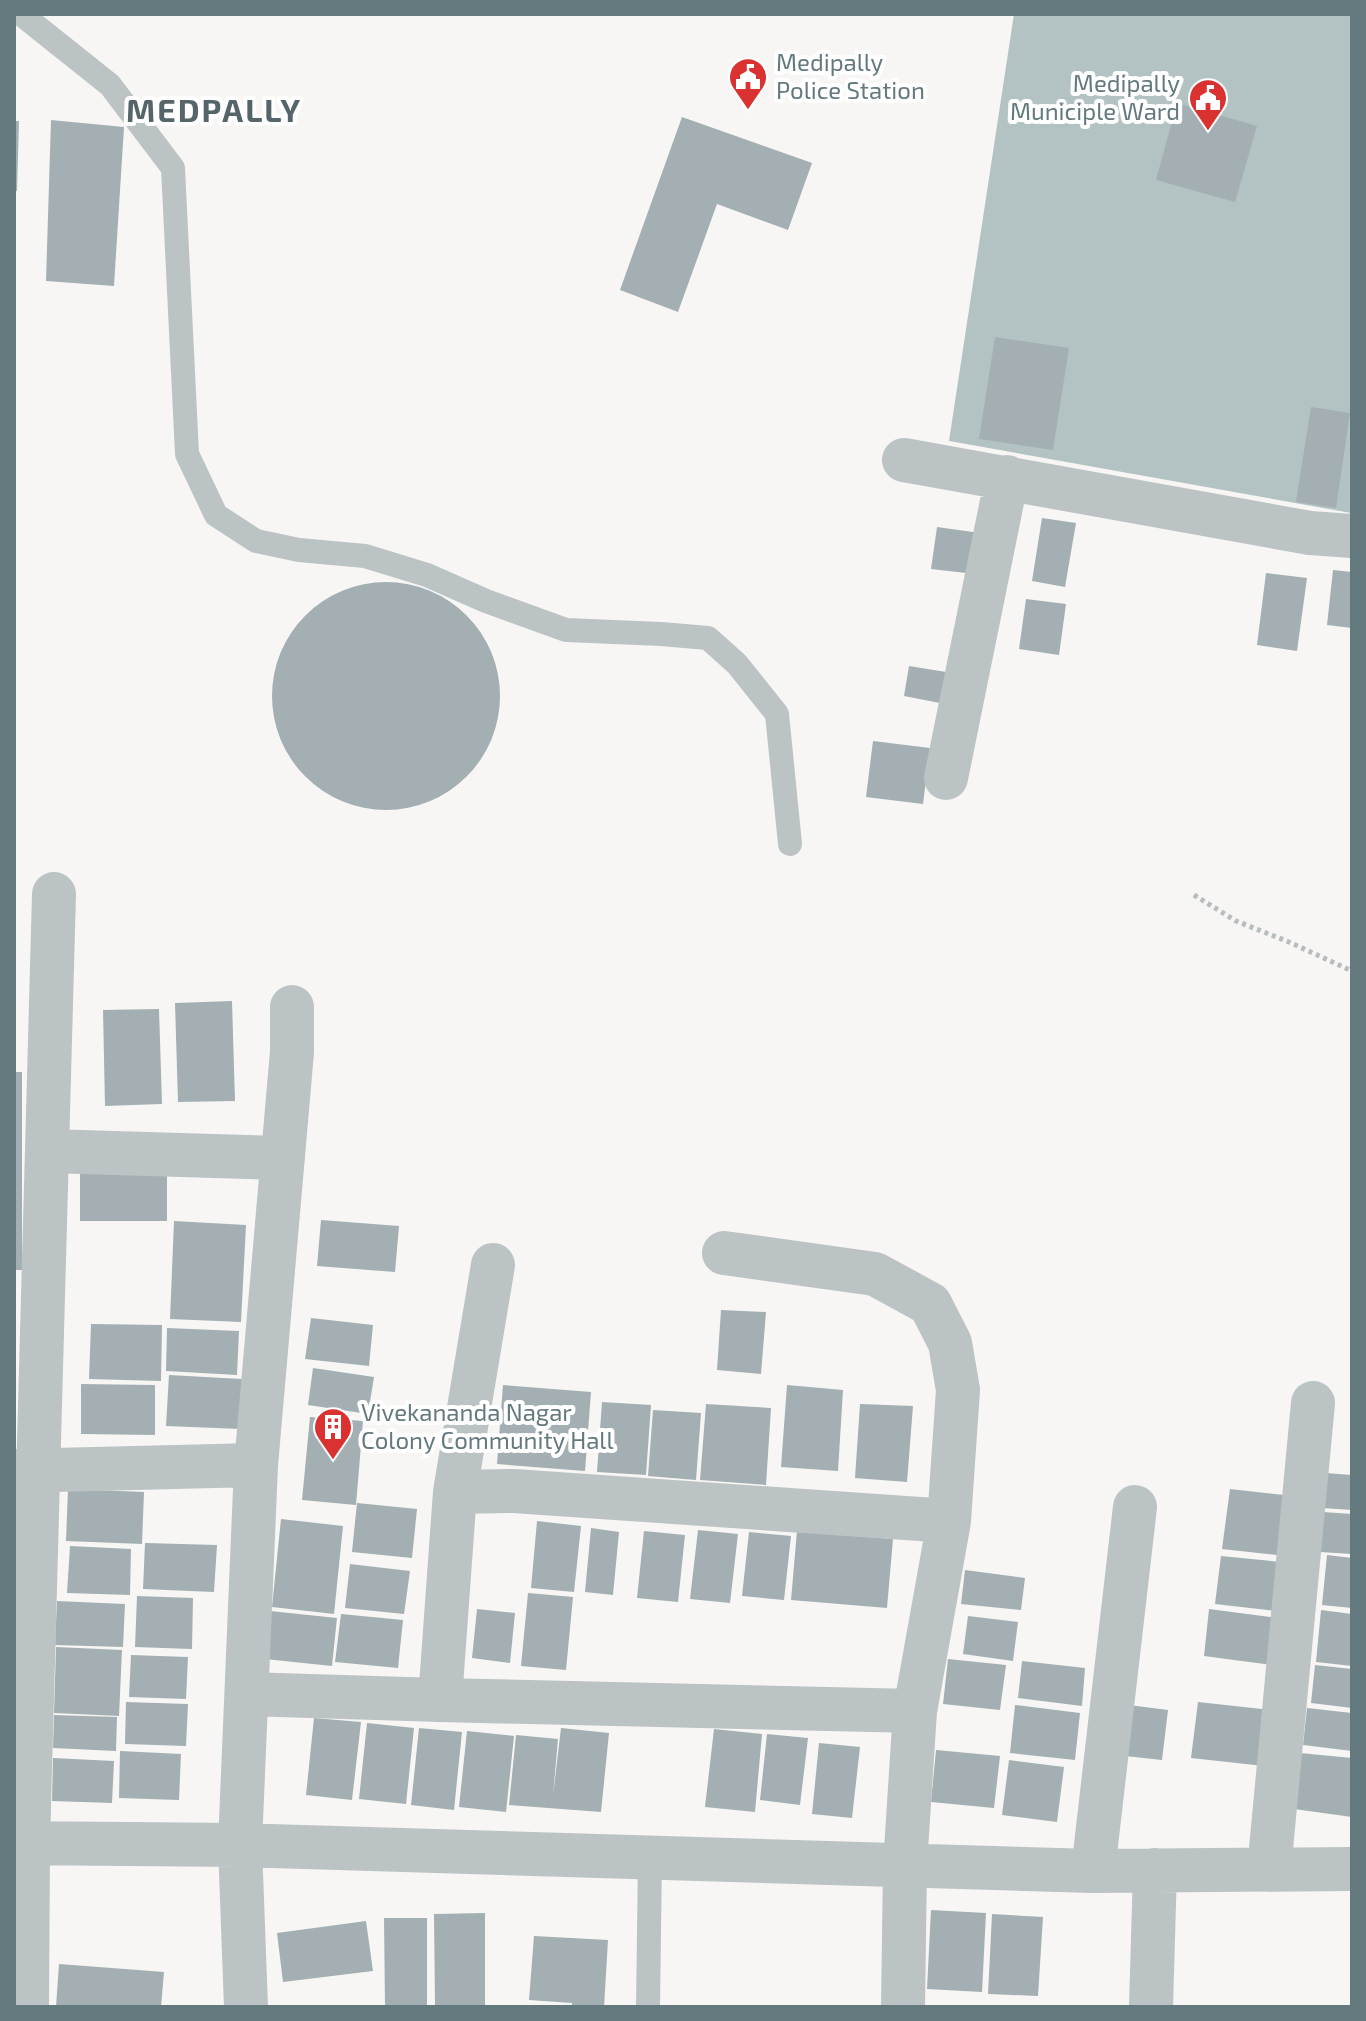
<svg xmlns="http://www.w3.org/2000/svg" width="1366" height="2021" viewBox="0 0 1366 2021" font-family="'Exo 2',sans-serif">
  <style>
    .water { fill: #b3c3c4 }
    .building { fill: #a3afb2 }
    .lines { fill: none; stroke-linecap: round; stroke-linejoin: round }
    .path { stroke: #b7bcbd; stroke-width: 5; stroke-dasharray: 4 4; stroke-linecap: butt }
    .service { stroke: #bcc3c4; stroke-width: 24 }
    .minor { stroke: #bcc3c4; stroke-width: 44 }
    .labels { text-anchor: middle; stroke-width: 8; stroke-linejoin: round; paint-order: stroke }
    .poi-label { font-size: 24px; fill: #64797e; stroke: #fff; text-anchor: start }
    .district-label { font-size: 32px; font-weight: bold; letter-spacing: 2px; fill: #556569; stroke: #fff }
  </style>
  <rect width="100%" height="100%" fill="#f7f6f4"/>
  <!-- water -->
  <path class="water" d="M 1014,14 L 1352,14 L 1351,513 L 949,441 Z"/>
  <!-- building -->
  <path class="building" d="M 1177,103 L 1257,126 L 1235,202 L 1156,180 Z
    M 682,117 L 812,163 L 788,230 L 717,204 L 678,312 L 620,290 Z
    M 51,120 L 124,127 L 114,286 L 46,281 Z
    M 14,121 L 19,121 L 17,191 L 14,191 Z
    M 995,337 L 1069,348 L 1053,450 L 979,439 Z
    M 1311,407 L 1350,413 L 1336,508 L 1296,502 Z
    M 1042,518 L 1076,523 L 1065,587 L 1032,581 Z
    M 937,527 L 980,533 L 975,574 L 931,569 Z
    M 1333,570 L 1352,572 L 1352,628 L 1327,625 Z
    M 1266,573 L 1307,578 L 1297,651 L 1257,645 Z
    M272 696a114 114 0 1 1 228 0a114 114 0 1 1-228 0Z
    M 1026,599 L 1066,604 L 1059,655 L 1019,649 Z
    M 909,666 L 946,672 L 940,703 L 904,696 Z
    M 873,741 L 930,748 L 923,804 L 866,797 Z
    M 232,1001 L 235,1101 L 178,1102 L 175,1003 Z
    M 159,1009 L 162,1104 L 105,1106 L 103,1010 Z
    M 14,1072 L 22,1072 L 22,1270 L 14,1270 Z
    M 80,1169 L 167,1169 L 167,1221 L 80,1221 Z
    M 321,1220 L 399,1226 L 395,1272 L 317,1266 Z
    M 174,1221 L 246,1225 L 241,1322 L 170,1319 Z
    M 721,1310 L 766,1312 L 761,1374 L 717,1370 Z
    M 311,1318 L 373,1325 L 369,1366 L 305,1359 Z
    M 91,1324 L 162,1325 L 161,1381 L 89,1379 Z
    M 167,1328 L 239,1331 L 237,1375 L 166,1371 Z
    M 313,1368 L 374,1377 L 368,1414 L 308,1405 Z
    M 169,1375 L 242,1379 L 241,1429 L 166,1426 Z
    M 81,1384 L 155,1385 L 155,1435 L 81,1434 Z
    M 503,1385 L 591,1392 L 585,1471 L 497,1464 Z
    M 787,1385 L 843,1390 L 838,1471 L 781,1467 Z
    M 602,1402 L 651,1405 L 646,1475 L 597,1472 Z
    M 706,1404 L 771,1408 L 766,1485 L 700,1480 Z
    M 860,1404 L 913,1406 L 907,1482 L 855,1478 Z
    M 653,1410 L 701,1413 L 696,1480 L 648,1476 Z
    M 310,1417 L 363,1421 L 356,1505 L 302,1500 Z
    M 1325,1473 L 1352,1475 L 1352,1510 L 1322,1508 Z
    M 68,1489 L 144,1492 L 142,1544 L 66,1541 Z
    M 1230,1489 L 1284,1495 L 1277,1555 L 1222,1549 Z
    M 357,1503 L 417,1509 L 412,1558 L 352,1552 Z
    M 1323,1512 L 1352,1514 L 1352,1554 L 1320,1552 Z
    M 281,1519 L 343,1526 L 334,1614 L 272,1607 Z
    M 537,1521 L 581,1526 L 574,1592 L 531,1588 Z
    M 591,1528 L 619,1532 L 613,1595 L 585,1592 Z
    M 698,1530 L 738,1534 L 730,1603 L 690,1599 Z
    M 644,1531 L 685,1535 L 678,1602 L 637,1598 Z
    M 797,1531 L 893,1539 L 887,1608 L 791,1600 Z
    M 749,1532 L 791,1536 L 784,1600 L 742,1596 Z
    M 145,1543 L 217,1545 L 214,1592 L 143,1589 Z
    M 70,1546 L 131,1549 L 130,1595 L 67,1593 Z
    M 1327,1555 L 1352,1558 L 1352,1608 L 1322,1605 Z
    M 1221,1556 L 1281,1562 L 1276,1611 L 1215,1604 Z
    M 350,1564 L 410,1571 L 404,1614 L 345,1608 Z
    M 965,1570 L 1025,1578 L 1021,1610 L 961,1604 Z
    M 528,1593 L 573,1597 L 566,1670 L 521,1666 Z
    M 137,1596 L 193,1598 L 192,1649 L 135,1647 Z
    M 57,1601 L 125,1604 L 123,1647 L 55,1645 Z
    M 477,1609 L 515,1613 L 510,1663 L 472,1658 Z
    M 1209,1609 L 1278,1618 L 1272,1665 L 1204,1656 Z
    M 1321,1610 L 1352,1614 L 1352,1666 L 1316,1662 Z
    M 270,1611 L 337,1618 L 332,1666 L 265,1659 Z
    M 341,1614 L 403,1620 L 398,1668 L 335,1662 Z
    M 968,1616 L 1018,1622 L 1013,1661 L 963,1654 Z
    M 56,1647 L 122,1650 L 119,1716 L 54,1713 Z
    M 131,1655 L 188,1657 L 186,1699 L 129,1697 Z
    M 948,1659 L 1006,1665 L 1000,1710 L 943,1704 Z
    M 1022,1661 L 1085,1668 L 1082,1706 L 1018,1698 Z
    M 1315,1665 L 1352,1669 L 1352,1708 L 1311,1703 Z
    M 126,1702 L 188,1704 L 186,1746 L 125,1744 Z
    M 1198,1702 L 1271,1710 L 1264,1766 L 1191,1758 Z
    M 1121,1704 L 1168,1710 L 1162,1760 L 1116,1755 Z
    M 1015,1705 L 1080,1713 L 1075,1760 L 1010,1753 Z
    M 1307,1708 L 1352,1713 L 1352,1751 L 1303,1745 Z
    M 54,1715 L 117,1717 L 116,1751 L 53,1748 Z
    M 314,1718 L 361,1722 L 352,1800 L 306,1795 Z
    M 367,1723 L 414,1728 L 406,1804 L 359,1799 Z
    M 419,1728 L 462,1732 L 454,1810 L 411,1805 Z
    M 561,1728 L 609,1733 L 601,1812 L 509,1805 L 516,1735 L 558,1739 L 553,1796 Z
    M 714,1729 L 762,1734 L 755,1812 L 705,1807 Z
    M 467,1731 L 514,1736 L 506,1812 L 459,1807 Z
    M 767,1734 L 808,1738 L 800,1805 L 760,1800 Z
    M 819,1743 L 860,1747 L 852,1818 L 812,1814 Z
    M 936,1750 L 1000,1756 L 994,1808 L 931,1802 Z
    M 120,1751 L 181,1754 L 179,1800 L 119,1798 Z
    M 1300,1753 L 1352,1758 L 1352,1817 L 1294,1809 Z
    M 53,1758 L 114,1761 L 112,1803 L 52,1801 Z
    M 1009,1760 L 1064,1767 L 1057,1822 L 1002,1815 Z
    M 931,1910 L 986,1913 L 982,1992 L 927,1989 Z
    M 485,1913 L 485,2007 L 435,2007 L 434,1914 Z
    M 992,1914 L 1043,1917 L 1038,1996 L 988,1994 Z
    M 384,1918 L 427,1918 L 427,2007 L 385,2007 Z
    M 366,1921 L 373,1971 L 283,1982 L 277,1933 Z
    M 534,1936 L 608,1940 L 604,2007 L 572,2007 L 572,2003 L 529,2000 Z
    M 59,1964 L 164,1972 L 161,2007 L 56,2007 Z"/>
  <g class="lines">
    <!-- path -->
    <path class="path" d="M 1194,895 L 1236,921 L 1289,942 L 1352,971"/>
    <!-- service -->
    <path class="service" d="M 21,14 L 110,85 L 173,168 L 187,454 L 216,515 L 256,541 L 299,550 L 365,556 L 427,575 L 486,601 L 566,630 L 661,634 L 708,638 L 737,664 L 777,714 L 790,844
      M 648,2007 L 650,1858"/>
    <!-- minor -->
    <path class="minor" d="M 904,460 L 1310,533 L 1352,536
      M 946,778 L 1007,477
      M 47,1151 L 283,1158
      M 724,1253 L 875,1274 L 930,1304 L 950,1343 L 958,1390 L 949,1521 L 915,1711 L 905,1865 L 903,2007
      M 14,1471 L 256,1465
      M 455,1492 L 493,1265
      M 247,1694 L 440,1700 L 915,1711
      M 440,1700 L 455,1492 L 514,1491 L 949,1521
      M 14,1843 L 240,1845 L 1093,1871 L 1352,1869
      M 1269,1870 L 1313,1403
      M 1093,1871 L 1135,1507
      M 27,2007 L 28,1844 L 54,894
      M 246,2007 L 240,1845 L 256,1465 L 292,1052 L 292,1007
      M 1151,2007 L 1155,1870"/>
  </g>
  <!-- icons -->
  <defs>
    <g id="civic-pin" transform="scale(2)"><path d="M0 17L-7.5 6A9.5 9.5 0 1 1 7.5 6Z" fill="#da3231" stroke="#fff"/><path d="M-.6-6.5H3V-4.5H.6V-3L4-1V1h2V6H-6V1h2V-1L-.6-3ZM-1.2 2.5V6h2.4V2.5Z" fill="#fff"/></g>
    <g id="building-pin" transform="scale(2)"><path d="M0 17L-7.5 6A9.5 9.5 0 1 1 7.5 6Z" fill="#da3231" stroke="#fff"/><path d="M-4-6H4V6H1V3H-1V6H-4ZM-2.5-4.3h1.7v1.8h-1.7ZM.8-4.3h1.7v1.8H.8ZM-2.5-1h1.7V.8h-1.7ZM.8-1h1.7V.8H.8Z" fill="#fff"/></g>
  </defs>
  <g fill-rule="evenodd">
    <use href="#civic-pin" x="748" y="77"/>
    <use href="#civic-pin" x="1208" y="98"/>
    <use href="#building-pin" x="333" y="1427"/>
  </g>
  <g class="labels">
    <!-- poi labels -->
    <g class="poi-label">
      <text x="776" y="71">Medipally<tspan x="776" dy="28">Police Station</tspan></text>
      <text x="1180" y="92" text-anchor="end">Medipally<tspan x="1180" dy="28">Municiple Ward</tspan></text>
      <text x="361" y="1421">Vivekananda Nagar<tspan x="361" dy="28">Colony Community Hall</tspan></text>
    </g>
    <!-- district labels -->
    <g class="district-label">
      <text x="214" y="122">MEDPALLY</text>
    </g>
  </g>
  <!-- border -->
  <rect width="1366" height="2021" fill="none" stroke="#64797e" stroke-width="32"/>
</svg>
